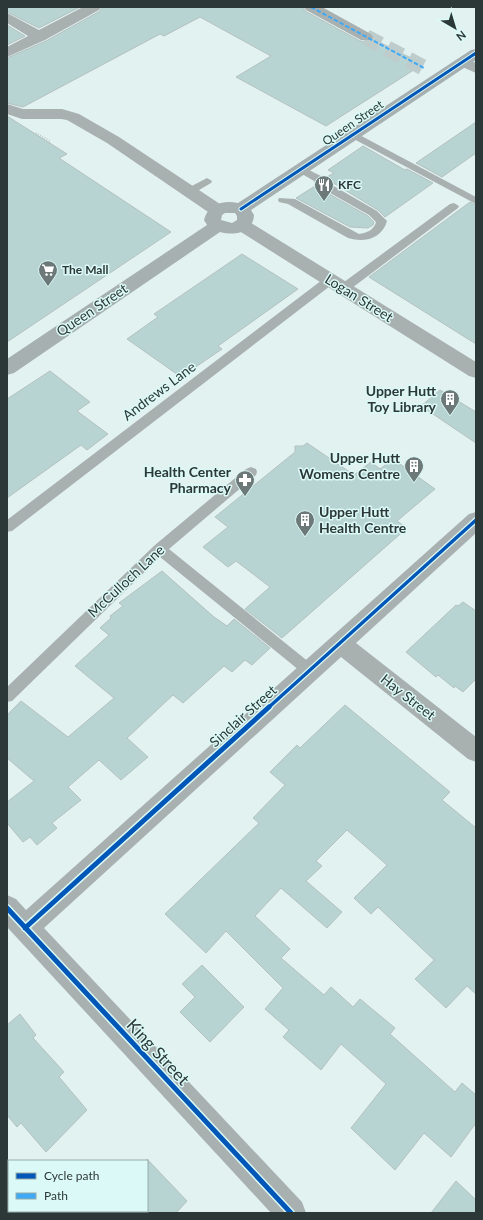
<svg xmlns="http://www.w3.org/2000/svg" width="483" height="1220" viewBox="0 0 483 1220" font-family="Lato,sans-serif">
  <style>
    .building { fill: #b8d4d2; stroke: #b4c1c0 }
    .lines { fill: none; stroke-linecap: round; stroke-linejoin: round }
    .street-tunnel { stroke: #becdcc; stroke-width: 16; stroke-dasharray: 16 8; stroke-linecap: butt }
    .path { stroke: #a7afae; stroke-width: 2; stroke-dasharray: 0.5 2; stroke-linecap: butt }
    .lane { fill: #a9b1b0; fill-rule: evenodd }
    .street { fill: #a9b1b0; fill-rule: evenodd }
    .secondary { fill: #a6b0b0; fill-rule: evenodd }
    .quiet { stroke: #3fa9f5; stroke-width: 2; stroke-dasharray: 4.5 2; stroke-linecap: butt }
    .cycleway-far2-casing { stroke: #dbf9f7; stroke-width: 5 }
    .cycleway-far1-casing { stroke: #dbf9f7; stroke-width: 6 }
    .cycleway-casing { stroke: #dbf9f7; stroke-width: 8 }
    .cycleway-far2 { stroke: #0057b8; stroke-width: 3 }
    .cycleway-far1 { stroke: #0057b8; stroke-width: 3.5 }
    .cycleway { stroke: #0057b8; stroke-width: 5 }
    .labels { text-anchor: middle; stroke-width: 3; stroke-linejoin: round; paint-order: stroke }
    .far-street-label { font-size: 12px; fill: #2c3837; stroke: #dbf9f7 }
    .far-poi-label { font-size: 12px; font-weight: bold; fill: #2c3837; stroke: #dbf9f7; text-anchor: start }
    .street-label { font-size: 14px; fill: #2c3837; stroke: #dbf9f7 }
    .poi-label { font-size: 14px; font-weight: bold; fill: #2c3837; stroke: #dbf9f7; text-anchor: end }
    .near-street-label { font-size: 17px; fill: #2c3837; stroke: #dbf9f7 }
  </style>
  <rect width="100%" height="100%" fill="#e2f2f1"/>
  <!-- building -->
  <path class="building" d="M 7,7 L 80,7 L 39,28 L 7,12 Z
    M 102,7 L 303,7 L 305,11 L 360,41 L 371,42 L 373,39 L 423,64 L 326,126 L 236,77 L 271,56 L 200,17 L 164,36 L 160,34 L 23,107 L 7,103 L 7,58 L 46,41 L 100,11 Z
    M 7,25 L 25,36 L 7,45 Z
    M 7,116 L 67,154 L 59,158 L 171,232 L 7,342 Z
    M 476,122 L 476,153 L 442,177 L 416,163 Z
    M 363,146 L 405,170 L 407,169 L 433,183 L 385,217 L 378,210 L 325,178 L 334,173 L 328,170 Z
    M 315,186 L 368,216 L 374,222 L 373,225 L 368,228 L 350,227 L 296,198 Z
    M 470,202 L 476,205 L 476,344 L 369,277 Z
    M 242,254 L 298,289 L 218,346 L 222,349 L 181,377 L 127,339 L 158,317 L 154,314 Z
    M 50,371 L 90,402 L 77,411 L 108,434 L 87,450 L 81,445 L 7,498 L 7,399 Z
    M 440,390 L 476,412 L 476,443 L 421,406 Z
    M 307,443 L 354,475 L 371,462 L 380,469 L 393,459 L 435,489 L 397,521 L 407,528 L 282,638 L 245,609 L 270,587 L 236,561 L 228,567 L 203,547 L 228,527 L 215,517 L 295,452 L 295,446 L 303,446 Z
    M 162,571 L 214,617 L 227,626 L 234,619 L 270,648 L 252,665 L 245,660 L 232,672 L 224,666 L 183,703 L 173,695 L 127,738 L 148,757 L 121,780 L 99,760 L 68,787 L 81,800 L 52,823 L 57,828 L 37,845 L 30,837 L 23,842 L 7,823 L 7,802 L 34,781 L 7,758 L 7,715 L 21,701 L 68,737 L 114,698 L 75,666 L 109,635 L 100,628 L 111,618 L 110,616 L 123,606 L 119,603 Z
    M 463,602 L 476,611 L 476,679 L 463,692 L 455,686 L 454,688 L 438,675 L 436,677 L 406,652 L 456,605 L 458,606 Z
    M 345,705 L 450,792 L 442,800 L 476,828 L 476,994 L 467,986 L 446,1008 L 415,979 L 434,960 L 378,907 L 371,914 L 354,898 L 387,865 L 347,830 L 316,861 L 322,866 L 306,881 L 342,912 L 327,928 L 281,888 L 255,916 L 290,949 L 281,958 L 324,995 L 331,987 L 353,1007 L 360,999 L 395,1028 L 390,1034 L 455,1092 L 462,1083 L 476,1095 L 476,1123 L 451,1157 L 424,1133 L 395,1170 L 351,1128 L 386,1084 L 341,1044 L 321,1070 L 283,1037 L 289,1030 L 265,1009 L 283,988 L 226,931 L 206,953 L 165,914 L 259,823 L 253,818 L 285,785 L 270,772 L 297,745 L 300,748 Z
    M 202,965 L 244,1007 L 210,1042 L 180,1012 L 195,997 L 182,984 Z
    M 20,1014 L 36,1035 L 33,1038 L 64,1072 L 59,1077 L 87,1110 L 46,1152 L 21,1123 L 17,1127 L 7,1115 L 7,1025 Z
    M 147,1159 L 187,1201 L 176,1213 L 147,1213 Z
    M 456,1181 L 476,1200 L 476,1213 L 431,1213 Z"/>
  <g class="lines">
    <!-- street-tunnel -->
    <path class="street-tunnel" d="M 366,37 L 424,68"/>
    <!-- path -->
    <path class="path" d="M 36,133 L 50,141 L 49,143"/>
    <!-- lane -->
    <path class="lane" d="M 354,132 L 476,197 L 476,204 L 350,137 L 349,135 L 350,133 Z
      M 301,166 L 323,177 L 325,181 L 377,211 L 387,221 C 382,239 364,243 348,238 L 288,204 L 279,202 L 278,200 L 279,198 L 295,199 L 359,234 C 367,233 374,230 376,222 L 369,215 L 316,185 L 314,181 L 297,171 L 296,169 Z
      M 207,178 L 212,181 L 211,183 L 194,193 L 186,193 L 185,191 L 186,189 Z
      M 454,203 L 459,206 L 458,208 L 348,291 L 340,291 L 338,288 L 340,285 L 450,204 Z
      M 330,276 L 334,277 L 336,280 L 334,283 L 12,531 L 7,532 L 7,520 L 326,277 Z
      M 251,467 L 256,469 L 257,472 L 256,475 L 169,549 L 315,667 L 317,671 L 315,675 L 310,677 L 305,675 L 160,557 L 12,701 L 7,702 L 7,687 L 155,545 L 246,469 Z"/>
    <!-- street -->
    <path class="street" d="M 83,7 L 101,7 L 99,10 L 45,40 L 7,57 L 7,47 L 28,36 L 7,23 L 7,13 L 39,30 Z
      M 304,7 L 322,7 L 371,34 L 373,37 L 371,40 L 361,40 L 306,10 Z
      M 463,58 L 476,63 L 476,73 L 458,65 L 456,62 L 458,59 Z
      M 7,104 L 23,109 L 62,109 L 79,114 L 119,137 L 223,206 L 225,210 L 223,214 L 217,215 L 211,214 L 107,143 L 67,120 L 61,119 L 22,119 L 7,114 Z
      M 242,220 L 248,221 L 476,362 L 476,378 L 469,376 L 236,229 L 234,225 L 236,221 Z
      M 476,512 L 476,533 L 356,643 L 476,737 L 476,762 L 468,759 L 341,657 L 44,928 L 302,1202 L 306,1213 L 271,1213 L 7,927 L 7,895 L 16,899 L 26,910 L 469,514 Z"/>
    <!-- secondary -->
    <path class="secondary" d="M 476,49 L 476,60 L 251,210 L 254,215 C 253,233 235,236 220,232 L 14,373 L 7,375 L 7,359 L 207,225 L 204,220 C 208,204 223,200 238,203 L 471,50 ZM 225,213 L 235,213 L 237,216 L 237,220 L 232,223 L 221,220 L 222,215 Z"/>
    <!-- quiet -->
    <path class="quiet" d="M 311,7 L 424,68"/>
    <!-- cycleway-far2 casing -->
    <g class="cycleway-far2-casing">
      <path id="cycleway-far2" d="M 241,209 L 476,53"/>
    </g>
    <!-- cycleway-far1 casing -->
    <g class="cycleway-far1-casing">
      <path id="cycleway-far1" d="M 268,708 L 476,520"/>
    </g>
    <!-- cycleway casing -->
    <g class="cycleway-casing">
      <path id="cycleway" d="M 7,908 L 291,1213
        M 25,928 L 269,707"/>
    </g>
    <!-- cycleway-far2 -->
    <use href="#cycleway-far2" class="cycleway-far2"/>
    <!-- cycleway-far1 -->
    <use href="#cycleway-far1" class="cycleway-far1"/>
    <!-- cycleway -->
    <use href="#cycleway" class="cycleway"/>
  </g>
  <!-- icons -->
  <defs>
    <g id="restaurant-pin" transform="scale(1)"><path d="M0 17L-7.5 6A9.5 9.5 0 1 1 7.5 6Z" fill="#6c7978" stroke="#dbf9f7"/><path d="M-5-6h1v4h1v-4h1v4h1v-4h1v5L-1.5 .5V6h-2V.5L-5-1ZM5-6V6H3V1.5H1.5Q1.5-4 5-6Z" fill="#fff"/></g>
    <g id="supermarket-pin" transform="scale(1)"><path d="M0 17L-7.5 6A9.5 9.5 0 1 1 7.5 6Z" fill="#6c7978" stroke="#dbf9f7"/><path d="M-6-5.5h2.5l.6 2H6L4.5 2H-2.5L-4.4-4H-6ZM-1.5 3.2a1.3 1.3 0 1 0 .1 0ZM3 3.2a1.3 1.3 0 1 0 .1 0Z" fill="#fff"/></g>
    <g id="building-pin" transform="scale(1)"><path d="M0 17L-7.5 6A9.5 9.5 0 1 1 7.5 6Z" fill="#6c7978" stroke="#dbf9f7"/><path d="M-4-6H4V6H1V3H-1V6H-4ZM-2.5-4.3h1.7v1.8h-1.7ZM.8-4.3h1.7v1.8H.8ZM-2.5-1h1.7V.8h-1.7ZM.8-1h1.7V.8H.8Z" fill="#fff"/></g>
    <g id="pharmacy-pin" transform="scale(1)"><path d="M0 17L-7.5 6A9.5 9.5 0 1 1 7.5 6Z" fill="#6c7978" stroke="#dbf9f7"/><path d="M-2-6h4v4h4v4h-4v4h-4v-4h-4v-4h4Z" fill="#fff"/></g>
  </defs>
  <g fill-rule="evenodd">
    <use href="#restaurant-pin" x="324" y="185"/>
    <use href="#supermarket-pin" x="48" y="270"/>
    <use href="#building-pin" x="450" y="399"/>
    <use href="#building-pin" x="414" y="466"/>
    <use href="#pharmacy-pin" x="245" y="480"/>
    <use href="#building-pin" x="305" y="520"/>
  </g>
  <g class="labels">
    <!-- far-street labels -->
    <g class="far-street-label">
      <text transform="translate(353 123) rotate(-34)" y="4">Queen Street</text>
    </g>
    <!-- far-poi labels -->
    <g class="far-poi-label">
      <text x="338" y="189">KFC</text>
      <text x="62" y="274">The Mall</text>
    </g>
    <!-- street labels -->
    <g class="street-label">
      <text transform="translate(359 298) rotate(32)" y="5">Logan Street</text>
      <text transform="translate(92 310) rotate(-34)" y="5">Queen Street</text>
      <text transform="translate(159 391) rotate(-37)" y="5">Andrews Lane</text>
      <text transform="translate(126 581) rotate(-43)" y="5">McCulloch Lane</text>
      <text transform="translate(408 697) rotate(38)" y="5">Hay Street</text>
      <text transform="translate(243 716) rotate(-42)" y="5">Sinclair Street</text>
    </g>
    <!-- poi labels -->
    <g class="poi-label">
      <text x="436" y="396">Upper Hutt<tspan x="436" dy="16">Toy Library</tspan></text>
      <text x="400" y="463">Upper Hutt<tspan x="400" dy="16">Womens Centre</tspan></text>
      <text x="231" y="477">Health Center<tspan x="231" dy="16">Pharmacy</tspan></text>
      <text x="319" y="517" text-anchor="start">Upper Hutt<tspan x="319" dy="16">Health Centre</tspan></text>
    </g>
    <!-- near-street labels -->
    <g class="near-street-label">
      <text transform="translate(158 1052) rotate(47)" y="6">King Street</text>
    </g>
  </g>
  <!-- border -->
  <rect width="483" height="1220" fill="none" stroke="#2c3837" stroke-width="16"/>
  <!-- legend -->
  <rect x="8" y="1160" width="140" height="52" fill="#dbf9f7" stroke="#95acaa"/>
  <rect x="16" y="1173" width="20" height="6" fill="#0057b8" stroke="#95acaa"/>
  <text x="44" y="1180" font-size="12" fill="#2c3837">Cycle path</text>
  <rect x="16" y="1193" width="20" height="6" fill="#3fa9f5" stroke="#95acaa"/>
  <text x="44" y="1200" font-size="12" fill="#2c3837">Path</text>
  <!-- north arrow -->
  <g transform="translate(455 28) rotate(142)" stroke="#dbf9f7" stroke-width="3" paint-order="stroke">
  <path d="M0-3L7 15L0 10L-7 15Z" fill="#2c3837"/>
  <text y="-6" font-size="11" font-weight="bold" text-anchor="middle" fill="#2c3837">N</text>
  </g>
</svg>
